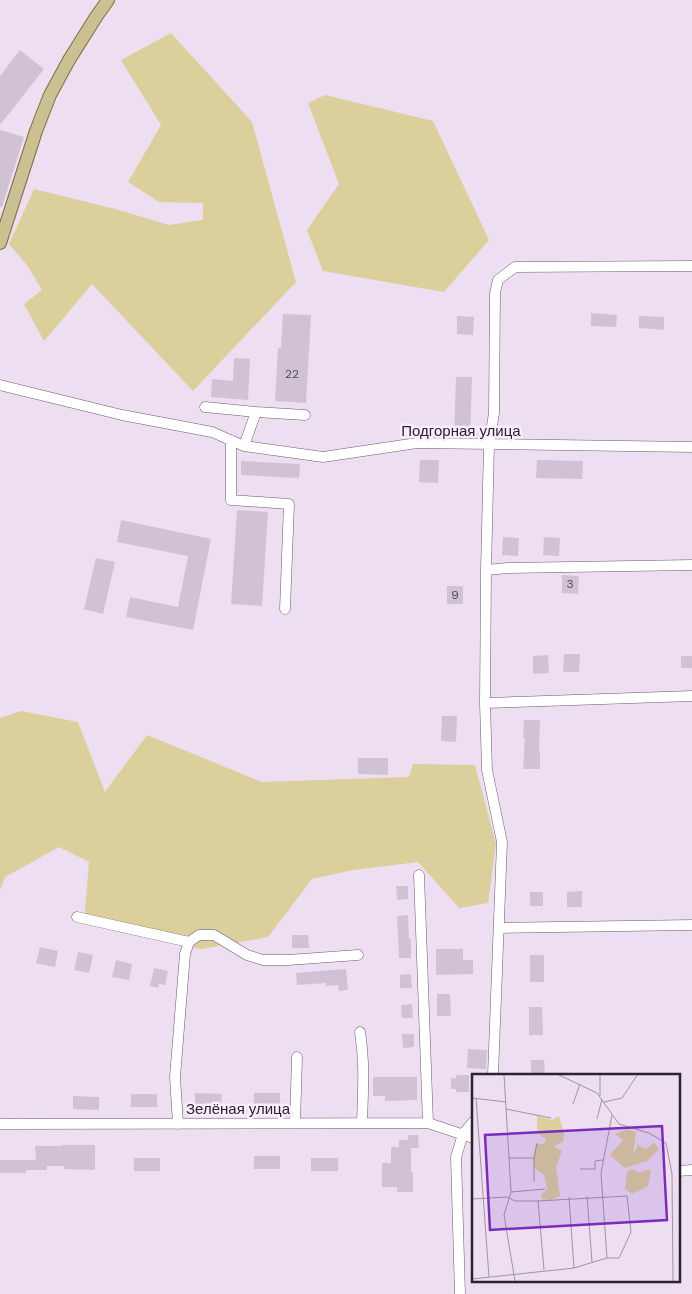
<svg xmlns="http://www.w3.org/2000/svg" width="692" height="1294" viewBox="0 0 692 1294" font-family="'DM Sans',sans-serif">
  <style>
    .green { fill: #dbcf9b }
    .building { fill: #d0c2d4 }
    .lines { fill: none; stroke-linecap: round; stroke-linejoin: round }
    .minor-casing { stroke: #685b6b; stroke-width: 11 }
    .major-casing { stroke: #7c6e3e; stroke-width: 14 }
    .minor { stroke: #fff; stroke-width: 10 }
    .major { stroke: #cbc092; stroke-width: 12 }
    .labels { text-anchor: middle; stroke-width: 5; stroke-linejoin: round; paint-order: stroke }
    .number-label { font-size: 12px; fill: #544c55 }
    .street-label { font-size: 15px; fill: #2a242b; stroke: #fbecff }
    .inset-road { fill: none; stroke: #9f94a2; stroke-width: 1 }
    .view { fill: #7b2cbf; fill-opacity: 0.15; stroke: #7b2cbf; stroke-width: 2.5 }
    .inset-edge { fill: none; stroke: #2a242b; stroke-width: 2.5 }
  </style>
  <rect width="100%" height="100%" fill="#eddff1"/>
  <!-- green -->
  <path class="green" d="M 171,33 L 252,122 L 296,282 L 193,391 L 92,284 L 44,341 L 24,304 L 42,290 L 27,265 L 9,244 L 34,189 L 115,209 L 169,225 L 203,220 L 203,203 L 159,202 L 128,182 L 161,125 L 121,60 Z
    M 325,95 L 433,121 L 489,240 L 444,292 L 323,271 L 307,230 L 339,184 L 308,103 Z
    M 21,711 L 78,722 L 105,792 L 147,735 L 262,782 L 409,777 L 413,764 L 475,765 L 496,844 L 488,903 L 459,908 L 418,862 L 353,870 L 312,879 L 268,937 L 201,949 L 115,931 L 84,922 L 89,862 L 59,847 L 5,877 L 0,890 L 0,718 Z"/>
  <!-- building -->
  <path class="building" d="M 20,50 L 44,69 L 0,125 L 0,76 Z
    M 0,130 L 24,137 L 2,207 L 0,207 Z
    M 591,313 L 617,315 L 616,327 L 591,326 Z
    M 283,314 L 311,315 L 306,403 L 275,401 L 278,348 L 281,348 Z
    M 457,316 L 474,317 L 473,335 L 457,334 Z
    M 639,316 L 664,317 L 664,330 L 639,328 Z
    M 234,358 L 250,359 L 248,400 L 211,397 L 212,379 L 233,381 Z
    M 456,377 L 472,377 L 470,437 L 454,437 Z
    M 420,460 L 439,460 L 438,483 L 419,482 Z
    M 537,460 L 583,461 L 582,479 L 536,478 Z
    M 241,461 L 300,464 L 299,478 L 241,475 Z
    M 237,510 L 268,512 L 262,606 L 231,604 Z
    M 121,520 L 211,539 L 193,630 L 126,617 L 130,597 L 178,607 L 188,556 L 117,542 Z
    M 503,537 L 519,538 L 518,556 L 502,555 Z
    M 544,537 L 560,538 L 559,556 L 543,555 Z
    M 96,558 L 115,562 L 103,614 L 84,609 Z
    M 562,575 L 579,576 L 578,594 L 562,593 Z
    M 447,586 L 463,586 L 463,604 L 447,604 Z
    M 564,654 L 580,654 L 579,672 L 563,672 Z
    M 548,655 L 549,673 L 533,674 L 533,656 Z
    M 681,656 L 692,656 L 692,668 L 681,668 Z
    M 442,716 L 457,716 L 456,742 L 441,741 Z
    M 524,720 L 540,720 L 539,751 L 540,751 L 540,769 L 523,769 L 525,738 L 523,738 Z
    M 358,758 L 388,758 L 388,775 L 358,774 Z
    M 396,886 L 408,886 L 408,899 L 397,900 Z
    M 582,891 L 582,907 L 567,907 L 567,892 Z
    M 530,892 L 543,892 L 543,906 L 530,906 Z
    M 408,915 L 409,939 L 411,939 L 411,958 L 399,958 L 397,916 Z
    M 292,935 L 308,935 L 309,948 L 292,948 Z
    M 40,947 L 58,951 L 55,967 L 36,963 Z
    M 436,949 L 463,949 L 463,960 L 473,960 L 473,974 L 436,975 Z
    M 78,952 L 93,955 L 89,973 L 74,970 Z
    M 530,955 L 544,955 L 544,982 L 530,982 Z
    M 116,960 L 132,964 L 129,980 L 112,977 Z
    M 154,968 L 168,971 L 165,985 L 159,984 L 158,988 L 150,986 Z
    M 346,969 L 348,990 L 339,991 L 338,985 L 326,986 L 326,983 L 297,985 L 296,973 Z
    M 411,974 L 412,988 L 400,988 L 400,975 Z
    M 437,994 L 450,994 L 451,1016 L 437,1016 Z
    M 412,1004 L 413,1018 L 402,1018 L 401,1005 Z
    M 529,1007 L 542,1007 L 543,1035 L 529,1035 Z
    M 402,1034 L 414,1034 L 414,1047 L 403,1048 Z
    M 468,1049 L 487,1050 L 486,1069 L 467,1068 Z
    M 531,1060 L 544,1060 L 545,1075 L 531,1075 Z
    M 456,1075 L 469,1075 L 469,1092 L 456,1092 L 456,1089 L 451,1089 L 451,1078 L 456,1078 Z
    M 373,1077 L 417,1077 L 417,1100 L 385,1101 L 385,1096 L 373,1096 Z
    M 195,1093 L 222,1094 L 221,1107 L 195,1106 Z
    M 254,1093 L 280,1093 L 280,1107 L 254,1106 Z
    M 131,1094 L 157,1094 L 157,1107 L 131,1107 Z
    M 73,1096 L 99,1097 L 99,1110 L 73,1109 Z
    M 408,1135 L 418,1135 L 419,1148 L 411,1148 L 411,1172 L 413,1172 L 413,1192 L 397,1192 L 397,1187 L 382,1187 L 382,1163 L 391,1163 L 391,1147 L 399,1147 L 399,1140 L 408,1140 Z
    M 62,1145 L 95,1145 L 95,1170 L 64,1169 L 64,1166 L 47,1166 L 47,1170 L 26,1170 L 26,1173 L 0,1173 L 0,1160 L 36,1160 L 35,1146 L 62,1146 Z
    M 254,1156 L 280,1156 L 280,1169 L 254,1169 Z
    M 134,1158 L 160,1158 L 160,1171 L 134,1171 Z
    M 311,1158 L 338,1158 L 338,1171 L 311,1171 Z"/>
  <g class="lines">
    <!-- minor casing -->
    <g class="minor-casing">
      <path id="minor" d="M 0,385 L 122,415 L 212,432 L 244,446 L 323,457 L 417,443 L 692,447
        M 205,407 L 256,412
        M 231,440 L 231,500 L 289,504 L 285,609
        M 244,446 L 256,412 L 305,415
        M 486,570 L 508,568 L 692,565
        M 485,703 L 692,696
        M 419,875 L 428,1123
        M 77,917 L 189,942
        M 499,928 L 692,925
        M 360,1032 C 365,1064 363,1091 362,1123
        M 493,1075 L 502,842 L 487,770 L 485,703 L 486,570 L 489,445 L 494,413 L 495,293 L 498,280 L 515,267 L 692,266
        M 295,1123 L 297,1057
        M 0,1124 L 428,1123 L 473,1138
        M 178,1124 L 175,1077 L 185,954 L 189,942 L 199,935 L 214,935 L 247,955 L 263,960 L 288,960 L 358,955
        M 678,1171 L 692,1170
        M 460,1294 L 456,1157 L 463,1134 L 473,1122"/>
    </g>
    <!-- major casing -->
    <g class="major-casing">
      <path id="major" d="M 0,243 L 36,131 L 50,95 L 69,60 L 96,17 L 108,0"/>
    </g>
    <!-- minor -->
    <use href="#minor" class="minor"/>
    <!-- major -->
    <use href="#major" class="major"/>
  </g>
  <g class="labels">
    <!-- number labels -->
    <g class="number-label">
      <text x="292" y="378">22</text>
      <text x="570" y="588">3</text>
      <text x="455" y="599">9</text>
    </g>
    <!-- street labels -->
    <g class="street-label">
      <text x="461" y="436">Подгорная улица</text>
      <text x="238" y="1114">Зелёная улица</text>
    </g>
  </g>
  <!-- overview -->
  <g transform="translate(472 1074)">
    <rect width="208" height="208" fill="#eddff1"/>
    <path d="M 65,42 L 80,46 L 87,42 L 92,60 L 91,68 L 82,72 L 90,77 L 84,93 L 88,122 L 78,126 L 70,125 L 69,121 L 75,115 L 73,106 L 72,101 L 63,95 L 61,86 L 64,70 L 72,70 L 74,66 L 65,57 ZM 156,55 L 164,58 L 161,81 L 166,71 L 174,75 L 182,69 L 187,75 L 175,87 L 153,94 L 138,81 L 151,66 L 143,60 ZM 160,95 L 167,99 L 178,95 L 179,97 L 176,112 L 160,120 L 153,115 L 155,98 Z" fill="#dbcf9b"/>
    <path class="inset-road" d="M 32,0 L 39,118 L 32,141 L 43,207M 85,0 L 125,19 L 147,50 L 177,59 L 194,69 L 200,100 L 201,207M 128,22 L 128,0M 0,24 L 34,28M 4,24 L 17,203M 132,28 L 150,24 L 166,0M 101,30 L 108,10M 34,35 L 79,44M 125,45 L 130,25M 37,84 L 62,84 L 62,108M 62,84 L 65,69M 108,95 L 123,95 L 123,87 L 131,86M 39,118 L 73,115M 115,122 L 120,188M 97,123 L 102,194M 0,125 L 35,123 L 43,127 L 66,127 L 155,122 L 159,158 L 147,184 L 135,184 L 102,194 L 0,205M 66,127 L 72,196M 135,184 L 129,99 L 140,41"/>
    <path class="view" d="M 190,52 L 195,146 L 18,156 L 13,61 Z"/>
    <rect width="208" height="208" class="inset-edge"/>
  </g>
</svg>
